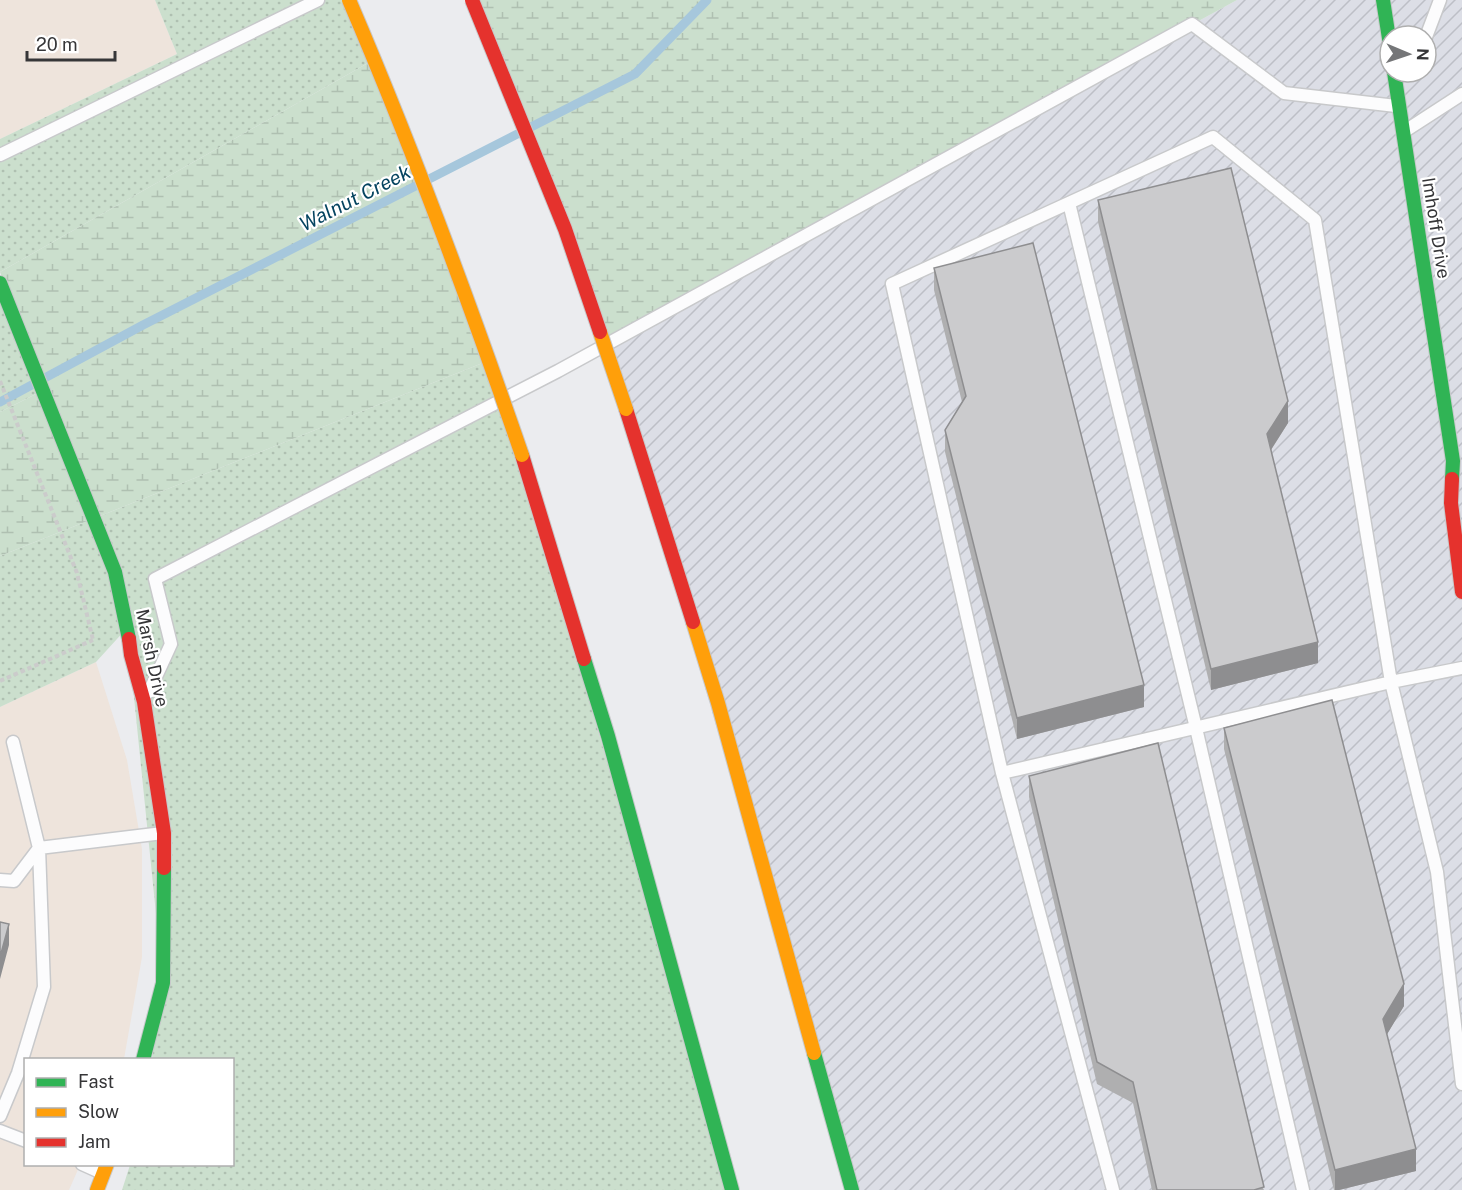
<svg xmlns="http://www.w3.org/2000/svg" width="1462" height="1190" viewBox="0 0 1462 1190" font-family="'Public Sans',sans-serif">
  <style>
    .commercial { fill: #eee4dc }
    .industrial { fill: url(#industrial-furrows); fill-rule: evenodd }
    .grass { fill: url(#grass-dots) }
    .wetland { fill: url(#wetland-marsh) }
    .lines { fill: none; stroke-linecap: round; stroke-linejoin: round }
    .stream { stroke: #a6c7dc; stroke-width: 9 }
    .lane-casing { stroke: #c8c9cb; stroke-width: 15 }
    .fast-casing { stroke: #c8c9cb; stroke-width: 16 }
    .slow-casing { stroke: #c8c9cb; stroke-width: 16 }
    .jam-casing { stroke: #c8c9cb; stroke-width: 16 }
    .path { stroke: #cbcbcb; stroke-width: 4; stroke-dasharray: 4.5 3; stroke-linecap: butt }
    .lane { stroke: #fcfcfd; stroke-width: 12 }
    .fast { stroke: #30b455; stroke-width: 14 }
    .slow { stroke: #ff9f0a; stroke-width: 14 }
    .jam { stroke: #e5322d; stroke-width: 14 }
    .slow-bridge-casing { stroke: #c8c8ca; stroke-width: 16; stroke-linecap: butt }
    .jam-bridge-casing { stroke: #c8c8ca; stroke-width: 16; stroke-linecap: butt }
    .slow-bridge { stroke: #ff9f0a; stroke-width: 14 }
    .jam-bridge { stroke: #e5322d; stroke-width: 14 }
    .wall { fill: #afafb0 }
    .shaded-wall { fill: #8e8e90 }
    .building { fill: #cbcbcd; stroke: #8e8e90; stroke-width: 1.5 }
    .labels { text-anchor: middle; stroke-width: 4.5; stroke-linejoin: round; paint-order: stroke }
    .street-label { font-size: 18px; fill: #363638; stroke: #fff }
    .water-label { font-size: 20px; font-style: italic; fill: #054460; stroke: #fff }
  </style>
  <defs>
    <pattern id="industrial-furrows" width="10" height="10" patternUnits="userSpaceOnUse" patternTransform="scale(1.5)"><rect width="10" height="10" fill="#dcdee6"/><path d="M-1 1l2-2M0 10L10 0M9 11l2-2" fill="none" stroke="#bdbfc6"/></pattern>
    <pattern id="grass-dots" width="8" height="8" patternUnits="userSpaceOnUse" patternTransform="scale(1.5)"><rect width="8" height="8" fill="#cbdfcd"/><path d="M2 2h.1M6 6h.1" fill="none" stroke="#afc0b1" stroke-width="1.8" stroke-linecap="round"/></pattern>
    <pattern id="wetland-marsh" width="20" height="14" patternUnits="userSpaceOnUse" patternTransform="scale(1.5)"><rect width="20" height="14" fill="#cbdfcd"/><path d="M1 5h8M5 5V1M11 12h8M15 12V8" fill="none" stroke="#afc0b1"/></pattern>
  </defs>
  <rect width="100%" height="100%" fill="#ebecef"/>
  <!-- commercial -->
  <path class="commercial" d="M 0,0 L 155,0 L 177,54 L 0,139 Z
    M 96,662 L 127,760 L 142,849 L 142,957 L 124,1059 L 26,1060 L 26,1164 L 80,1165 L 69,1190 L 0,1190 L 0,707 Z"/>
  <!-- industrial -->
  <path class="industrial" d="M 1237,0 L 1462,0 L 1462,1190 L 852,1190 L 605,345 ZM 1390,36 L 1426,36 L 1426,72 L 1390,72 Z"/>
  <!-- grass -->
  <path class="grass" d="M 155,0 L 349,0 L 375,59 L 0,272 L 0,139 L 177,54 Z
    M 0,283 L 42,391 L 0,412 Z
    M 490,360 L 732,1190 L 122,1190 L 130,1165 L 232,1164 L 232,1060 L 152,1059 L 163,983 L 127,628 L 96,662 L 0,707 L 0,556 Z"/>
  <!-- wetland -->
  <path class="wetland" d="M 472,0 L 1237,0 L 605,345 Z
    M 375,59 L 490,360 L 0,556 L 0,412 L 42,391 L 0,272 Z"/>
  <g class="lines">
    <!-- stream -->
    <path class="stream" d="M 0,402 L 143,325 L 635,74 L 707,0"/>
    <!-- lane casing -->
    <g class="lane-casing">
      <path id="lane" d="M 1426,37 L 1440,0
        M 1405,131 L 1462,94
        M 0,155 L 318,0
        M 1069,203 L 1196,728 L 1303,1190
        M 149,692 L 171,644 L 155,579 L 558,371 L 1192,24 L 1284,93 L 1396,106
        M 1002,773 L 892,284 L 1213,137 L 1315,220 L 1391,682 L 1437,872 L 1462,1084
        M 0,880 L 14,881 L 39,848 L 163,833
        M 0,1116 L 18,1073 L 44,987 L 39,848 L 13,742
        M 0,1131 L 26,1141
        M 82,1164 L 102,1173
        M 1113,1190 L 1002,773 L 1391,682 L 1462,668"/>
    </g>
    <!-- fast casing -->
    <g class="fast-casing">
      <path id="fast" d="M 1383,0 L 1390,45
        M 1394,72 L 1453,461 L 1452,479
        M 0,283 L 115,572 L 129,639
        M 584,659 L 608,736 L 732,1190
        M 814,1053 L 852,1190
        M 143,1060 L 163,983 L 164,868"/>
    </g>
    <!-- slow casing -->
    <g class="slow-casing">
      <path id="slow" d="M 693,622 L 718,703 L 814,1053
        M 97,1190 L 107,1164"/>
    </g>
    <!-- jam casing -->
    <g class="jam-casing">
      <path id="jam" d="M 626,409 L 693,622
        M 522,455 L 584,659
        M 1452,479 L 1451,503 L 1462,592
        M 129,639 L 131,655 L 144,702 L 164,833 L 164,868"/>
    </g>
    <!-- path -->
    <path class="path" d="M 0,381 L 77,573 L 93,640
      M 0,681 L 93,640"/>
    <!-- lane -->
    <use href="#lane" class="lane"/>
    <!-- fast -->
    <use href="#fast" class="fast"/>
    <!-- slow -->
    <use href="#slow" class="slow"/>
    <!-- jam -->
    <use href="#jam" class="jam"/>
    <!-- slow-bridge casing -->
    <g class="slow-bridge-casing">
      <path id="slow-bridge" d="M 349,0 C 413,149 469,301 522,455
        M 600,332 L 626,409"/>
    </g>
    <!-- jam-bridge casing -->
    <g class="jam-bridge-casing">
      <path id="jam-bridge" d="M 472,0 L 565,229 L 600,332"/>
    </g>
    <!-- slow-bridge -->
    <use href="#slow-bridge" class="slow-bridge"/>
    <!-- jam-bridge -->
    <use href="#jam-bridge" class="jam-bridge"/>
  </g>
  <!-- wall -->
  <path class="wall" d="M 1098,200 L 1288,423 L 1271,450 L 1318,663 L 1211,690 L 1098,222 Z
    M 934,268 L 1144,707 L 1017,739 L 945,452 L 945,430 L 962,402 L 934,290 Z
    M 1224,728 L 1404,1006 L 1387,1034 L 1416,1171 L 1339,1190 L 1334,1190 L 1224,749 Z
    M 1029,776 L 1264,1190 L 1152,1190 L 1133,1103 L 1097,1084 L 1029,797 Z"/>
  <!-- shaded-wall -->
  <path class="shaded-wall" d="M 1288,401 L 1288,423 L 1267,456 L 1267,434 Z
    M 1318,642 L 1318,663 L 1211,690 L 1211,669 Z
    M 1144,685 L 1144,707 L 1017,739 L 1017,718 Z
    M 9,924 L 9,945 L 0,979 L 0,957 Z
    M 1404,984 L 1404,1006 L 1383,1041 L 1383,1019 Z
    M 1416,1149 L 1416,1171 L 1339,1190 L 1335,1190 L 1335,1170 Z"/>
  <!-- building -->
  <path class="building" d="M 1231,168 L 1288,401 L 1267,434 L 1318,642 L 1211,669 L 1098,200 Z
    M 1033,243 L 1144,685 L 1017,718 L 945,430 L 966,396 L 934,268 Z
    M 1332,700 L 1404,984 L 1383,1019 L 1416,1149 L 1335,1170 L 1224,728 Z
    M 1158,743 L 1264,1187 L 1254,1190 L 1157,1190 L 1133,1082 L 1097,1062 L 1029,776 Z
    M 0,922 L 9,924 L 0,957 Z"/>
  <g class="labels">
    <!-- street labels -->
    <g class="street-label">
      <text transform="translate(1436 228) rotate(81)" y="6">Imhoff Drive</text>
      <text transform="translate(152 658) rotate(78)" y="6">Marsh Drive</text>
    </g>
    <!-- water labels -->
    <g class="water-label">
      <text transform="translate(355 198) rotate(-27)" y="7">Walnut Creek</text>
    </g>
  </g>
  <!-- legend -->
  <rect x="24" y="1058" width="210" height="108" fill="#ffffff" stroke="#afafaf" stroke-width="1.5"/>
  <rect x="36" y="1078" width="30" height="9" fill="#30b455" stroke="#afafaf" stroke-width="1.5"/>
  <text x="78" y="1088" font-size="18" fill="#363638">Fast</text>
  <rect x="36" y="1108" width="30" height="9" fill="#ff9f0a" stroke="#afafaf" stroke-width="1.5"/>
  <text x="78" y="1118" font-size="18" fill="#363638">Slow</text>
  <rect x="36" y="1138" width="30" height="9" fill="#e5322d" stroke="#afafaf" stroke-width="1.5"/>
  <text x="78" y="1148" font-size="18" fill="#363638">Jam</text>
  <!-- north arrow -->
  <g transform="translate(1408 54) rotate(92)"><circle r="28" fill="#ffffff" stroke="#afafaf" stroke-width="1.5"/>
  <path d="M0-4.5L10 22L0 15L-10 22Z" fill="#757678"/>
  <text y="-9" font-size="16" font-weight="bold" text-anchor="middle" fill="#363638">N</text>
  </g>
  <!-- scale -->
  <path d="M27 51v9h88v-9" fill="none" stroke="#363638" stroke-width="3"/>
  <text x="36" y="51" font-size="18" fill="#363638" stroke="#ffffff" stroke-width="4.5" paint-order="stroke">20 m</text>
</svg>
